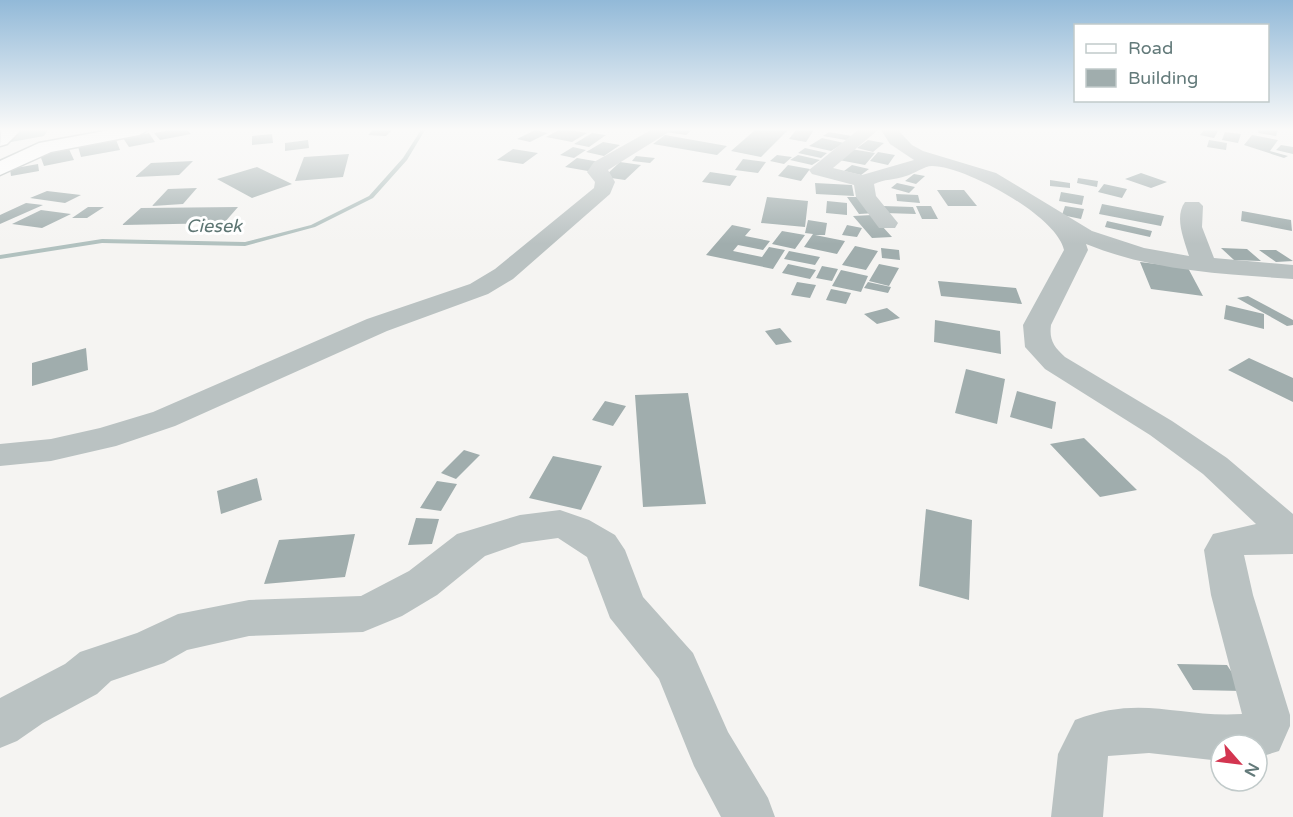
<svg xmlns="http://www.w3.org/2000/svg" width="1293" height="817" font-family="'Varela Round',sans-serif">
	<rect width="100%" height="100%" fill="#f5f4f2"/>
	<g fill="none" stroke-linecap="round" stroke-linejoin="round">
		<path fill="#b1c1bf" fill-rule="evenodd" d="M421,130H425L407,160L373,198L315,227L245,246L102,243L0,259V255L102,239L245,242L311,225L369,196L403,158Z"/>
		<path fill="#b1c1bf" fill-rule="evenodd" d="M0,130H48L44,136L0,144Z"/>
	</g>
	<path fill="#a0adad" d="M171,130H187L191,134L160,140L154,133Z
		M373,130H392L386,136L368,135Z
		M535,130L548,133L530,142L517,139Z
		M559,130H570L587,133L572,142L546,137Z
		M668,130H692L686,135L666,132Z
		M755,130H788L761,157L731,151Z
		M796,130H814L806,142L789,139Z
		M1204,130H1210L1218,131L1214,138L1200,135Z
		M1259,130H1278L1276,136L1258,133Z
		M829,132L852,136L846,140L823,136Z
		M1225,132L1241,134L1238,143L1222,140Z
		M149,133L155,142L129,147L123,138Z
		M592,133L606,135L589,147L574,144Z
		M272,134L273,143L252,145V136Z
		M665,135L727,146L717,155L653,144Z
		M1252,135L1278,140L1270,151L1288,156L1284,158L1244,145Z
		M115,137L120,150L81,157L77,143Z
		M822,138L844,143L831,151L809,146Z
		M308,140L309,148L285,151V143Z
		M868,140L884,143L873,152L857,148Z
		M1209,140L1227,143L1226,150L1207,147Z
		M603,142L620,145L604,156L586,152Z
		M1281,145L1293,147V154L1276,150Z
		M573,147L586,150L574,158L560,155Z
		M805,148L827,153L821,158L798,153Z
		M69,149L74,160L44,166L40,155Z
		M513,149L538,153L523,164L497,160Z
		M851,149L875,153L865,165L839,160Z
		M878,152L895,155L888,165L870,161Z
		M349,154L343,177L295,181L304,157Z
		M777,155L792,157L784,164L770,161Z
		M798,155L820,160L812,165L790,160Z
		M636,156L655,158L650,163L632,161Z
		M577,158L600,162L588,171L565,167Z
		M743,159L766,162L758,173L735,170Z
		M193,161L179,175L135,177L151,163Z
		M620,162L641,165L625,180L604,177Z
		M38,164L39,171L11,176L10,169Z
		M788,165L810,169L801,181L778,176Z
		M852,165L869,169L861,175L844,171Z
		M257,167L292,184L252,198L217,179Z
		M710,172L737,176L730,186L702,182Z
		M1141,173L1167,182L1151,188L1125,179Z
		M914,174L925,176L916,184L905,181Z
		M1078,178L1098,181L1097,187L1077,183Z
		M1050,180L1070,183V188L1050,186Z
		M815,183L852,185L854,196L816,194Z
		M897,183L915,187L909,193L891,188Z
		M1104,184L1127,189L1122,198L1098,192Z
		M197,188L183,204L152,206L168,189Z
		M937,190H964L977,206H948Z
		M47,191L81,195L65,203L30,198Z
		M1061,192L1084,196L1082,205L1059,201Z
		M896,194L918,195L920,203L897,201Z
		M767,197L808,201L805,227L761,223Z
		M847,197H863L876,213L859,214Z
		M827,201L847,203V215L826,213Z
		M26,203L43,205L0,224V215Z
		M1102,204L1164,216L1161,226L1099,214Z
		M883,206L913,207L916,214L885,213Z
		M916,206H931L938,219H922Z
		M1065,206L1084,209L1081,219L1062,215Z
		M88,207H104L87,218H72Z
		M238,207L224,223L122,225L141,208Z
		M41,210L71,214L42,228L12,224Z
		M1242,211L1291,220L1292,231L1241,221Z
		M872,215L892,237L872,238L853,216Z
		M808,220L827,223L825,235H815L845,241L837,254L804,247L813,234L805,233Z
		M1107,221L1152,231L1150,237L1105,227Z
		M732,225L751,229L745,236L770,241L763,250L738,245L733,251L762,257L769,247L785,250L773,269L706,255Z
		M847,225L862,228L857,237L842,235Z
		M782,231L805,235L795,249L772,244Z
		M855,246L878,251L866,270L842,265Z
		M881,248L899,250L900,260L882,258Z
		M1221,248L1247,249L1261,261L1234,260Z
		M1259,250H1276L1293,261L1276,262Z
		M789,251L820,257L815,265L784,259Z
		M1140,262L1188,268L1203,296L1151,289Z
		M788,264L816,270L810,279L782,273Z
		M879,264L899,268L889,286L869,281Z
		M822,266L838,269L832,281L816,278Z
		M841,270L868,276L861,292L832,286Z
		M938,281L1016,288L1022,304L941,296Z
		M797,282L816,285L810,298L791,295Z
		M868,282L891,287L888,293L864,288Z
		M831,289L851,293L846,304L826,300Z
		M1248,296L1293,320V325L1287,326L1237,298Z
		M1226,305L1264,314V329L1224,319Z
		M887,308L900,318L877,324L864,314Z
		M935,320L1000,331L1001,354L934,342Z
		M780,328L792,342L776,345L765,331Z
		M86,348L88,370L32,386V363Z
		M1249,358L1293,378V402L1228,370Z
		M966,369L1005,379L997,424L955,413Z
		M1017,391L1056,402L1052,429L1010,417Z
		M688,393L706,504L643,507L635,395Z
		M605,401L626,406L613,426L592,420Z
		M1084,438L1137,490L1100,497L1050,444Z
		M464,450L480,455L456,479L441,473Z
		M553,456L602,466L581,510L529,498Z
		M257,478L262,500L221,514L217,491Z
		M437,481L457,484L441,511L420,508Z
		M926,509L972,520L969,600L919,586Z
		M416,518L439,519L432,544L408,545Z
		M355,534L345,577L264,584L279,540Z
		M1177,664L1227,665L1244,691L1193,690Z"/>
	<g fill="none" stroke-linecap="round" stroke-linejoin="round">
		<defs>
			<path id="major" d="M110,130H148L139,135L51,152L0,175V161L39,143Z"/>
			<path id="highway" d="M21,130L7,144L0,146L1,130Z"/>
		</defs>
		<use href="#major" stroke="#aeb6b6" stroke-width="3"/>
		<use href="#highway" stroke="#aeb5b5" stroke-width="3"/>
		<path fill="#bac2c2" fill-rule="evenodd" d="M651,130H672L608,170L615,182L610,194L513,279L488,294L387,331L175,426L116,446L51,461L0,466V444L51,439L100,428L153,412L367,319L470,284L495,269L594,188L595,182L587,172L594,162Z
			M858,130H878L833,168L862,175L914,160L890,144L881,130H898L912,145L923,151L996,173L1092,231L1144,248L1189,256C1184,239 1174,217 1185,202H1199L1203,206L1202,227L1214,258L1293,265V279C1223,274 1152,271 1086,244L1088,250L1051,325C1049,340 1054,347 1065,357L1172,421L1227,458L1293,514V554L1244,555L1253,595L1290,715V726L1279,751L1257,758V745H1221V761L1149,753L1108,756L1103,817H1051L1058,754L1075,720C1142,694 1177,718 1242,714L1211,595L1204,550L1213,534L1256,524L1203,474L1150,435L1045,369L1025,347L1023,325L1064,250C1057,216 965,166 932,166C924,166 914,174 906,176C895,180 884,179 874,184L876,196L898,223L895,228H879L856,197L854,185L812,174L809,170Z
			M560,510L589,520L615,535L625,550L643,597L693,653L728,732L768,798L775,817H721L694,766L659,679L610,618L587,557L558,538L522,543L485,556L437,595L402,616L363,632L249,636L187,650L164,663L111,681L97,694L43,723L17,741L0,748V698L65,664L80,652L137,633L178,614L249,600L361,596L409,571L457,534L520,515Z"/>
		<use href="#major" fill="#fff" fill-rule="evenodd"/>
		<use href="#highway" fill="#fff" fill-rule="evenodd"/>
	</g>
	<linearGradient id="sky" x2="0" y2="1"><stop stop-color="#92b9d8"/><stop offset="0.53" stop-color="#fafaf9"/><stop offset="1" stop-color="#fafaf9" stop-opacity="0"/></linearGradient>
	<rect width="1293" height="244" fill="url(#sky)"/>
	<g text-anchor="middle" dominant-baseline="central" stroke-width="6" stroke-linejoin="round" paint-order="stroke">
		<g font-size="18" font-style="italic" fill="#5e7673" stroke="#fff">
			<text x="214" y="226">Ciesek</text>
		</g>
	</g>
	<rect x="1074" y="24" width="195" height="78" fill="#ffffff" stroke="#c1caca" stroke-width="1.5"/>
	<rect x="1086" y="44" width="30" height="9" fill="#ffffff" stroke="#c1caca" stroke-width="1.5"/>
	<text x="1128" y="54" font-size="18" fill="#637a7a">Road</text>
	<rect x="1086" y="69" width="30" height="18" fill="#a0adad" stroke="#c1caca" stroke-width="1.5"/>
	<text x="1128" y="84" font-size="18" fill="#637a7a">Building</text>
	<g transform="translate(1239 763) rotate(118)"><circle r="28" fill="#ffffff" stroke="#c1caca" stroke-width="1.5"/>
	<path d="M0-4.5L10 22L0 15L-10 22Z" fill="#d33550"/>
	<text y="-9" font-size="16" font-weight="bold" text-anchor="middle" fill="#637a7a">N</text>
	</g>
</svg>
